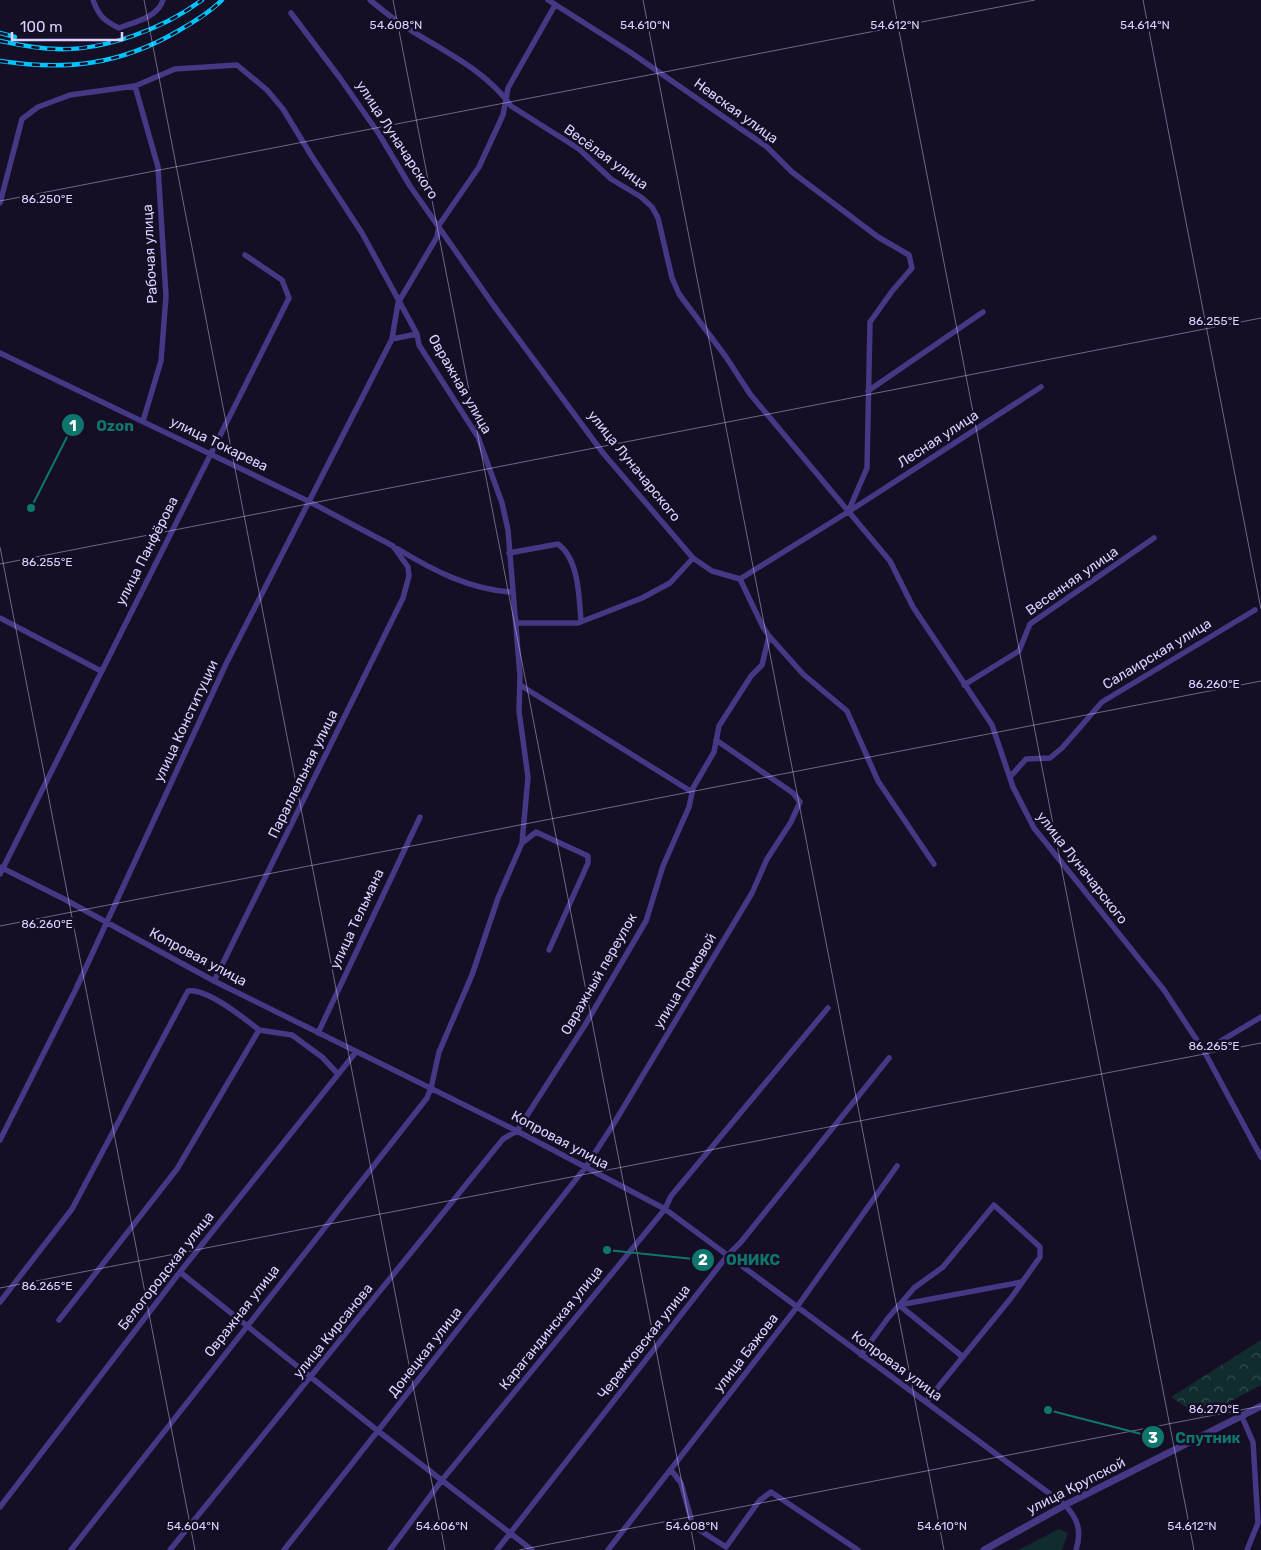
<svg xmlns="http://www.w3.org/2000/svg" width="1261" height="1550" font-family="Rubik,sans-serif">
	<defs>
		<pattern id="forest-crowns" width="20" height="18" patternUnits="userSpaceOnUse" patternTransform="scale(1.25)"><rect width="20" height="18" fill="#112c2f"/><path d="M2 6a3 3 0 1 1 6 0M12 15a3 3 0 1 1 6 0" fill="none" stroke="#334a4e"/></pattern>
	</defs>
	<rect width="100%" height="100%" fill="#150e25"/>
	<path fill="url(#forest-crowns)" d="M1261,1340V1385L1201,1417L1171,1397Z"/>
	<path fill="#112c2f" d="M1059,1529L1068,1533L1062,1550H1018Z"/>
	<g fill="none" stroke-linecap="round" stroke-linejoin="round">
		<path stroke="#453985" stroke-width="5.5" d="M93,0C99,16 104,21 119,28C135,22 158,17 163,0
			M370,0C381,9 392,18 404,26C441,50 485,69 511,106L579,149L611,179L641,197L652,207L658,218L672,278L679,294L726,357L750,394L890,561L913,607L992,725L1013,787L1034,828L1164,990L1204,1051L1261,1157
			M548,0L630,52L767,147L792,172L878,237L909,255L912,268L893,290L870,322L867,468L848,512
			M291,13L340,78L379,134L410,186L494,306L603,453L693,558L712,571L740,579L763,627L769,636L803,674L847,711L878,781L934,864
			M135,86L158,167L166,296L161,361L143,421
			M0,203L22,119L38,107L70,95L135,86L175,69L237,65L267,90L283,109L311,155L362,233L417,334L419,345L478,437L502,503L508,530L520,676L519,711L528,777L522,843
			M392,339L398,303L437,237L439,225L479,167L503,115L508,88L555,5
			M0,353L310,502L393,546L408,567L409,576L403,598L214,981
			M868,391L983,312
			M398,549C432,570 471,590 512,592
			M509,553L558,544C579,559 579,597 581,621
			M740,579L848,512L1041,387
			M0,618L101,671
			M516,623H578L642,598L670,583L693,558
			M520,685L692,792
			M964,685L1019,651L1030,624L1154,538
			M1010,777L1026,759L1050,758L1062,748L1102,702L1255,610
			M0,867L64,899L214,981L517,1131L665,1209L1065,1505C1078,1519 1082,1531 1076,1550
			M0,874L289,298L282,280L245,255
			M318,1033L420,817
			M1204,1051L1261,1017
			M0,1140L75,991L226,664L392,339L417,334
			M180,1272L378,1431L532,1550
			M0,1302L72,1209L188,991C207,988 244,1018 259,1030
			M899,1305L1022,1282
			M899,1305L963,1357
			M59,1320L177,1169L259,1030L292,1035L322,1057L338,1074
			M861,1355L888,1318L914,1288L943,1267L994,1205L1040,1247V1257L1011,1298L926,1402
			M1242,1417L1253,1442L1258,1523L1247,1550
			M671,1470L681,1483L693,1526L726,1547L759,1501L771,1492L858,1550
			M0,1507L180,1272L356,1052
			M71,1550L427,1098L431,1088L439,1052L472,975L498,898L522,843L536,832L588,856V863L549,950
			M170,1550L503,1139L517,1131L585,1025L646,921L663,866L689,807L693,788L714,752L719,726L751,676L762,665L769,636
			M284,1550L585,1168L613,1125L752,893L767,859L791,822L800,802L793,793L716,740
			M390,1550L442,1480L665,1209L671,1196L828,1008
			M497,1550L727,1256L741,1242L889,1058
			M608,1550L797,1307L897,1166"/>
		<path stroke="#453985" stroke-width="7" d="M984,1550L1065,1505L1261,1406"/>
		<defs>
			<path id="rail" d="M0,33L15,37
				M0,41C19,45 38,49 57,49C104,51 165,28 202,0
				M0,61C66,71 120,65 178,31C194,22 209,13 222,0"/>
		</defs>
		<use href="#rail" stroke="#00c4fd" stroke-width="4.5"/>
		<use href="#rail" stroke="#150e25" stroke-width="2.5" stroke-dasharray="8" stroke-linecap="butt"/>
	</g>
	<path fill="none" stroke="#ddd2ff" stroke-width="1" stroke-opacity="0.45" d="M144,0L445,1550M393,0L695,1550M643,0L944,1550M893,0L1194,1550M1143,0L1261,609M0,201L1035,0M0,547L195,1550M0,564L1261,318M0,926L1261,681M0,1288L1261,1043M519,1550L1261,1406"/>
	<g text-anchor="middle" dominant-baseline="central" stroke-width="5" stroke-linejoin="round" paint-order="stroke">
		<g font-size="14" fill="#ddd2ff" stroke="#150e25">
			<text transform="translate(736 111) rotate(36)">Невская улица</text>
			<text transform="translate(397 140) rotate(57)">улица Луначарского</text>
			<text transform="translate(606 157) rotate(36)">Весёлая улица</text>
			<text transform="translate(150 254) rotate(-93)">Рабочая улица</text>
			<text transform="translate(460 384) rotate(60)">Овражная улица</text>
			<text transform="translate(938 439) rotate(-33)">Лесная улица</text>
			<text transform="translate(219 444) rotate(26)">улица Токарева</text>
			<text transform="translate(634 466) rotate(51)">улица Луначарского</text>
			<text transform="translate(147 551) rotate(-63)">улица Панфёрова</text>
			<text transform="translate(1072 581) rotate(-35)">Весенняя улица</text>
			<text transform="translate(1157 654) rotate(-31)">Салаирская улица</text>
			<text transform="translate(186 721) rotate(-65)">улица Конституции</text>
			<text transform="translate(303 774) rotate(-64)">Параллельная улица</text>
			<text transform="translate(1082 868) rotate(52)">улица Луначарского</text>
			<text transform="translate(357 919) rotate(-65)">улица Тельмана</text>
			<text transform="translate(198 957) rotate(28)">Копровая улица</text>
			<text transform="translate(599 974) rotate(-60)">Овражный переулок</text>
			<text transform="translate(685 981) rotate(-59)">улица Громовой</text>
			<text transform="translate(560 1140) rotate(28)">Копровая улица</text>
			<text transform="translate(166 1271) rotate(-52)">Белогородская улица</text>
			<text transform="translate(242 1311) rotate(-52)">Овражная улица</text>
			<text transform="translate(551 1328) rotate(-51)">Карагандинская улица</text>
			<text transform="translate(333 1331) rotate(-51)">улица Кирсанова</text>
			<text transform="translate(644 1342) rotate(-52)">Черемховская улица</text>
			<text transform="translate(425 1352) rotate(-52)">Донецкая улица</text>
			<text transform="translate(746 1353) rotate(-52)">улица Бажова</text>
			<text transform="translate(897 1366) rotate(36)">Копровая улица</text>
			<text transform="translate(1076 1486) rotate(-27)">улица Крупской</text>
		</g>
	</g>
	<g font-size="12" text-anchor="middle" fill="#ddd2ff" stroke="#150e25" stroke-width="5" stroke-linejoin="round" paint-order="stroke">
		<text x="396" y="29">54.608°N</text>
		<text x="1145" y="29">54.614°N</text>
		<text x="645" y="29">54.610°N</text>
		<text x="895" y="29">54.612°N</text>
		<text x="47" y="203">86.250°E</text>
		<text x="1214" y="325">86.255°E</text>
		<text x="47" y="566">86.255°E</text>
		<text x="1214" y="688">86.260°E</text>
		<text x="47" y="928">86.260°E</text>
		<text x="1214" y="1050">86.265°E</text>
		<text x="47" y="1290">86.265°E</text>
		<text x="1214" y="1413">86.270°E</text>
		<text x="193" y="1530">54.604°N</text>
		<text x="442" y="1530">54.606°N</text>
		<text x="692" y="1530">54.608°N</text>
		<text x="942" y="1530">54.610°N</text>
		<text x="1192" y="1530">54.612°N</text>
	</g>
	<path fill="none" stroke="#0f766e" stroke-width="2" d="M31 508L73 425M607 1250L703 1260M1048 1410L1153 1437"/>
	<g fill="#0f766e" stroke="#150e25" stroke-width="2">
		<circle cx="31" cy="508" r="5"/>
		<circle cx="607" cy="1250" r="5"/>
		<circle cx="1048" cy="1410" r="5"/>
		<circle cx="73" cy="425" r="12"/>
		<circle cx="703" cy="1260" r="12"/>
		<circle cx="1153" cy="1437" r="12"/>
	</g>
	<g font-size="15" text-anchor="middle" font-weight="bold" fill="#fff">
		<text x="73" y="431">1</text>
		<text x="703" y="1265">2</text>
		<text x="1153" y="1443">3</text>
	</g>
	<g font-size="15" text-anchor="middle" font-weight="bold" fill="#0f766e" stroke="#150e25" stroke-width="5" stroke-linejoin="round" paint-order="stroke">
		<text x="115" y="431">Ozon</text>
		<text x="753" y="1265">ОНИКС</text>
		<text x="1208" y="1443">Спутник</text>
	</g>
	<path d="M12 32v8h110v-8" fill="none" stroke="#ddd2ff" stroke-width="2.5"/>
	<text x="20" y="32" font-size="15" fill="#ddd2ff" stroke="#150e25" stroke-width="4" paint-order="stroke">100 m</text>
</svg>
